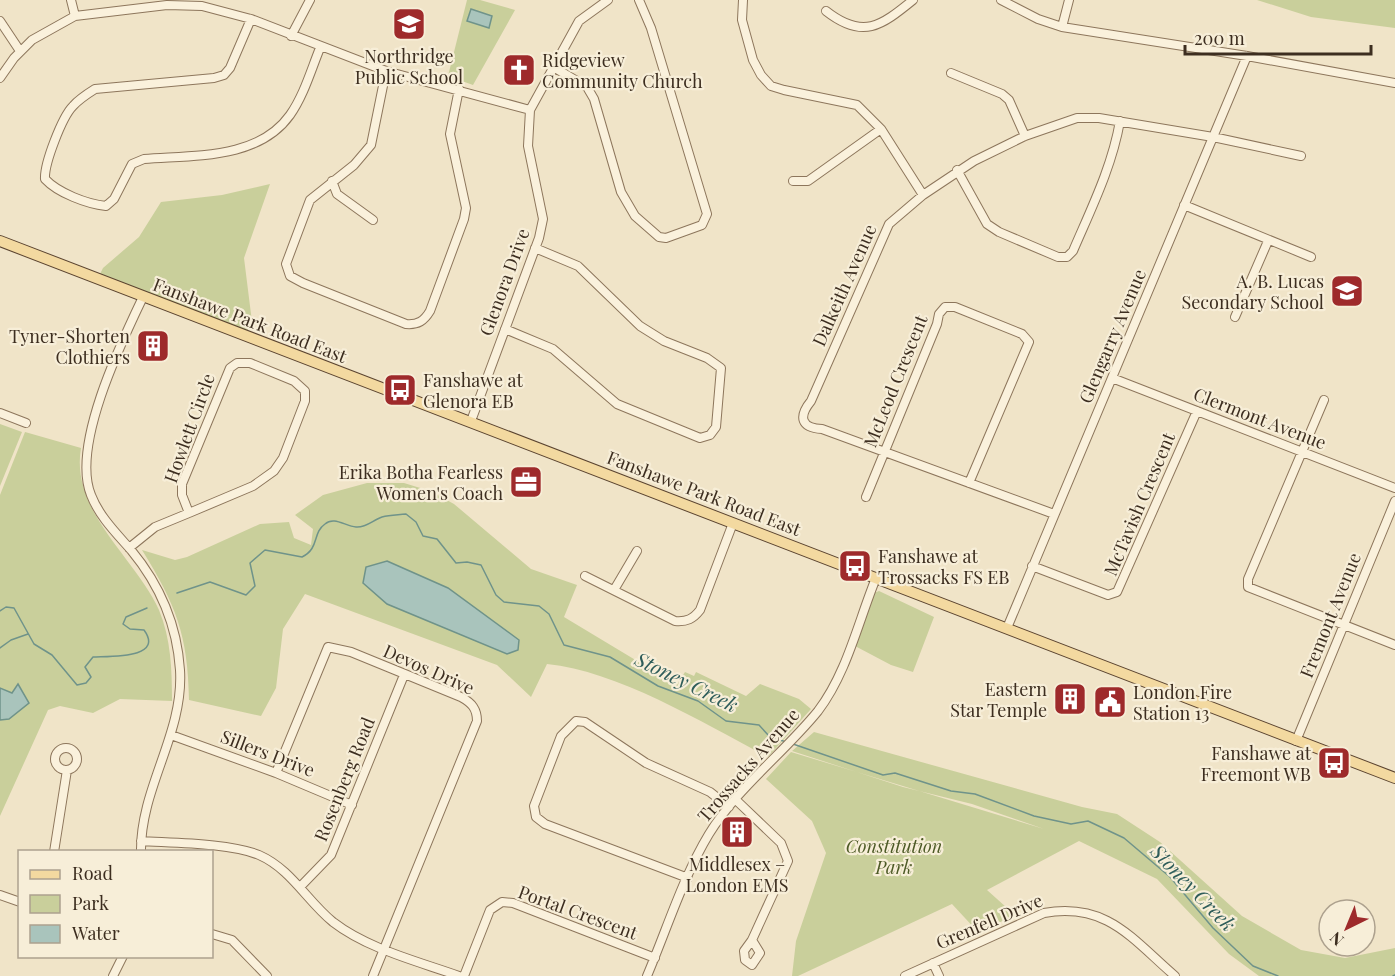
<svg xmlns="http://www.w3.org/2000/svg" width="1395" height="976" font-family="'Playfair Display',serif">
	<rect width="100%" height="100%" fill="#f0e4c8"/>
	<path fill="#c9cf9b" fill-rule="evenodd" d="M467,0H480L515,10L473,85L448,76Z
		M1257,0H1395V28L1311,17Z
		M270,184L244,258L252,322L247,331L100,274L103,268L139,237L161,202L222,195Z
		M0,424L22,432L0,486Z
		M25,432L81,448C70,512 136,558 159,610C171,639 172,670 172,701L120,699L93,713L60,706L48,710L0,816V495Z
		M367,483H404L430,491L454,504L531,569L577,585L564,617L677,685L685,672L694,676L696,672L746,696L760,684L799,699L811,709L768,757C705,724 618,671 547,664L531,697L497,665L305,594L283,629L276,688L261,716L189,700C188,635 176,605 142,550L175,560L187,557L260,524L289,522L294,538L311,545L313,529L295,515L323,495ZM387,561L448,588L499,626L421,617L387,604Z
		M879,591L934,617L913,672L891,665L855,646L874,593Z
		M814,732L1082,807L1117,814L1160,842L1242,916L1301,950L1345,958L1395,948V976H1259L1229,954L1157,879L1079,841L987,890L1016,916L977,931L952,904L798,976H792L796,941L826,853L812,821L766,779L791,752L1044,829L972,804L903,787L792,751Z"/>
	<path fill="#a9c4bc" stroke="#6f938a" stroke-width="1.5" d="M471,9L492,16L489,28L467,21Z
		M387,561L448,588L519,640L518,650L507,654L387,604L363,583L366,567Z
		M18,684L29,703L9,719L0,720V688L12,693Z"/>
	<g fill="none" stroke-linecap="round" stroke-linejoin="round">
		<path stroke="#6f938a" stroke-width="1.5" d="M177,593L210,582L246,595L255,586L250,563L265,550L302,557C320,548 312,533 325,524C334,516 345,526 356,527C366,528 373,520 382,517C390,515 398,515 406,514L416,522L423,536L437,539L456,563L467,562L481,565L496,595L504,602L539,606L549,614L564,645L610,657L658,686L698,701L726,721L759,725L769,736L786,742
			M0,611L6,607L14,608L34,644L52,655L77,685L86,683L91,677L85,667L93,657C109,656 165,659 144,630L130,629L123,624L126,617L147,608
			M0,648L11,640L28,634
			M793,744L883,775L895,773L951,791L975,794L1034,816L1071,824L1088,821L1124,838L1170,877L1213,928L1253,966L1278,976
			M1393,976L1395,975"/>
		<defs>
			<path id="minor" d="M71,0L75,16
				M743,0L742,20L753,60L761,75L771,86L784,90L857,105L881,129L923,195
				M1001,0L1038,19L1062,27L1247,56L1395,83
				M826,11C863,40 881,26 913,0
				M251,19L230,68L224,75L214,78L95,89C87,94 79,99 73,106C62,117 44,164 45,179C58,193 87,204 106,206L114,199L132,164L144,159C193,155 258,160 290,115C304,95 311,70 320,48
				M0,21L20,51
				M1062,27L1069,0
				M291,36L310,0
				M555,68L587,87L594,99L621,192L635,216L659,237L666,238L702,225L707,214L651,28L639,0
				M386,71L371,145L354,165L310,200L286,264L290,276L303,283L406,324C418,325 424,321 430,311L464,219L466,208L450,134L459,89
				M951,73L1002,94L1009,100L1025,136
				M0,78L14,58L32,40L75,16L167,5L202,6L251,19L386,71L530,110
				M957,170L987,224L999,232L1058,257H1067L1073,251C1091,209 1112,167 1120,121
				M332,181L337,194L373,220
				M793,181H808L881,129
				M1184,205L1311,257
				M1235,317L1268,241
				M505,329L553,349L617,404L700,438L710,435L716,427L721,368L707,358L664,341L640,326L578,266L535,248
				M1112,378L1395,488
				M1324,400L1248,579V587L1395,645
				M0,413L26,423
				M471,421L539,238L543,219L528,146L530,110L579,21L608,0
				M866,497L937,324L939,314L945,307H955L1022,334L1029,342L969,483
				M1054,514L822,429C801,428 798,417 811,401L889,224L923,195L974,161L1025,136L1077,118H1099L1213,137L1301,156
				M129,548L155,527L189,513L182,495V484L230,368L237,363H250L294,381L305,391V401L283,458L274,471L253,486L189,513
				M1032,566L1108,595L1117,592L1197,411
				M585,576L675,621C687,622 693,619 700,610L733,523
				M614,590L637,551
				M1007,628L1247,56
				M171,735L276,773L352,805
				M1296,741L1395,501
				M55 759a11 11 0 1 1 22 0a11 11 0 1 1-22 0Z
				M276,773L328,647L351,652L461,697C472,703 477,709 477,721L373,976
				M736,800L781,843L788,861L752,940L744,951L745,960L752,965L760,953L752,940
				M141,841C173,843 230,843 259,855C291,869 307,901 333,922C368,949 417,961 459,976
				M54,852L67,770
				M141,852C140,788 184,734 180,670C177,625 160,585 131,550C116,533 99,516 91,495C71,446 121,343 143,297
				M688,878L545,824L536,817L534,806L561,736L576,721L585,722L646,763L710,792L729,807
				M300,887L331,855L404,675
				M0,895L20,902
				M212,934L232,940L267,976
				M933,963L939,976
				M113,976L123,956
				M464,976L490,910L502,902L513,903L655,958
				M647,976C667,929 683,877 709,834C737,788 784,753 818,711C847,673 858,622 876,578
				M905,976L1044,913C1107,902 1132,939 1175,976"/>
			<path id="major" d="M0,241L1395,778"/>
		</defs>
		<use href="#minor" stroke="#8d765c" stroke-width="10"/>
		<use href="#major" stroke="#5b4430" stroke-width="12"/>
		<use href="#minor" stroke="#faf1dc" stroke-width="8"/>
		<use href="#major" stroke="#f3d9a0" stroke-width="10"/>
	</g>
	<defs>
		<symbol id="school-square" viewBox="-11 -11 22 22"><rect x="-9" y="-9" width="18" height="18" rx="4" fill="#9e2a2b" stroke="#f7eed8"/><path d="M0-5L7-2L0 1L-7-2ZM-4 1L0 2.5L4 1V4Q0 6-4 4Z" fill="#fff"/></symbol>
		<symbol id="church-square" viewBox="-11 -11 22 22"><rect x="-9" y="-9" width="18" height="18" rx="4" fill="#9e2a2b" stroke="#f7eed8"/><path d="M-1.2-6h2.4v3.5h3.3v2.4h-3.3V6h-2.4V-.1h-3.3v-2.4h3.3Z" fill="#fff"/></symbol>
		<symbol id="building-square" viewBox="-11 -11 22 22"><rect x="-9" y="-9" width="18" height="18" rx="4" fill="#9e2a2b" stroke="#f7eed8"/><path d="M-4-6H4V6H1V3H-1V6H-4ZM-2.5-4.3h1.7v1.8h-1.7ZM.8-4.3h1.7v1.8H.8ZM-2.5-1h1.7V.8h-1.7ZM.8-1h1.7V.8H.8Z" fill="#fff"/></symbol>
		<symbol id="bus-square" viewBox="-11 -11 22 22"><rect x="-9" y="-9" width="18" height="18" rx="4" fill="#9e2a2b" stroke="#f7eed8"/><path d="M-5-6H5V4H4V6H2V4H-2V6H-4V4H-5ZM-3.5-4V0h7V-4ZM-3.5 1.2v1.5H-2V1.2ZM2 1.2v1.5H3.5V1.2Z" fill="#fff"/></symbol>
		<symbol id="office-square" viewBox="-11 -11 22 22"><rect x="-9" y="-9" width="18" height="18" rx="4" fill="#9e2a2b" stroke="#f7eed8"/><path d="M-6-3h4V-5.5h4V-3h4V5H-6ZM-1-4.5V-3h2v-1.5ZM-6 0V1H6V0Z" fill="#fff"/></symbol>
		<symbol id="civic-square" viewBox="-11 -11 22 22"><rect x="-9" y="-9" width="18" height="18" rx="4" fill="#9e2a2b" stroke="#f7eed8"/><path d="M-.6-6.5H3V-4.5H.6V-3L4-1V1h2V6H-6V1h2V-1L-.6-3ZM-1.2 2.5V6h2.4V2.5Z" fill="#fff"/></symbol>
	</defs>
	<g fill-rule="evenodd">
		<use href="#school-square" x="390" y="5" width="38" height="38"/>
		<use href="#church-square" x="500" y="51" width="38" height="38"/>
		<use href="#school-square" x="1328" y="272" width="38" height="38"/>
		<use href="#building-square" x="134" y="327" width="38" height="38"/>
		<use href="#bus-square" x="381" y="371" width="38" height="38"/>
		<use href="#office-square" x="507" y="463" width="38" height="38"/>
		<use href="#bus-square" x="836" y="547" width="38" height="38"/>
		<use href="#building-square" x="1051" y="680" width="38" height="38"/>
		<use href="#civic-square" x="1091" y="683" width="38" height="38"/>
		<use href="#bus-square" x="1315" y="744" width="38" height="38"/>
		<use href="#building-square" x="718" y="813" width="38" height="38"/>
	</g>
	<g text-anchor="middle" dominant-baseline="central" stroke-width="4.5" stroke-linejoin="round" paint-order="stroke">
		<g font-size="18" fill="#3d2e20" stroke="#f7eed8" text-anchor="end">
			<text x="409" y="56" text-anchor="middle">Northridge<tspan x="409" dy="21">Public School</tspan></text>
			<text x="542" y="60" text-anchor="start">Ridgeview<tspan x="542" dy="21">Community Church</tspan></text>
			<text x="1324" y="281">A. B. Lucas<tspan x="1324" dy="21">Secondary School</tspan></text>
			<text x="130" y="336">Tyner-Shorten<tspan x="130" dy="21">Clothiers</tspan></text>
			<text x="423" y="380" text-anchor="start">Fanshawe at<tspan x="423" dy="21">Glenora EB</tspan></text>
			<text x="503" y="472">Erika Botha Fearless<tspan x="503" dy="21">Women's Coach</tspan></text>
			<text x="878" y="556" text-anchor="start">Fanshawe at<tspan x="878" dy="21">Trossacks FS EB</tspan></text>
			<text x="1047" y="689">Eastern<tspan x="1047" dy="21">Star Temple</tspan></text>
			<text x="1133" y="692" text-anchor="start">London Fire<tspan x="1133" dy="21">Station 13</tspan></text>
			<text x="1311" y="753">Fanshawe at<tspan x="1311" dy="21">Freemont WB</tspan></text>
			<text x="737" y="864" text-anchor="middle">Middlesex –<tspan x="737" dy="21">London EMS</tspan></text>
		</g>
		<g font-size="18" fill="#3d2e20" stroke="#f7eed8">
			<text transform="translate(504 282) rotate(-70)">Glenora Drive</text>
			<text transform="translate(844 285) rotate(-66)">Dalkeith Avenue</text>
			<text transform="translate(250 320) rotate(21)">Fanshawe Park Road East</text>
			<text transform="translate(1112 336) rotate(-67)">Glengarry Avenue</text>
			<text transform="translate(895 381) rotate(-68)">McLeod Crescent</text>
			<text transform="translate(1260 418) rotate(21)">Clermont Avenue</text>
			<text transform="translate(189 428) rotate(-70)">Howlett Circle</text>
			<text transform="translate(704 493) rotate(21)">Fanshawe Park Road East</text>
			<text transform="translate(1139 504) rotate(-67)">McTavish Crescent</text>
			<text transform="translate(1330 615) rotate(-68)">Fremont Avenue</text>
			<text transform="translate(429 669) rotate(24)">Devos Drive</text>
			<text transform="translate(268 753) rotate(21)">Sillers Drive</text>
			<text transform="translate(748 765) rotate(-49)">Trossacks Avenue</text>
			<text transform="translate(344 779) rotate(-68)">Rosenberg Road</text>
			<text transform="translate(578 912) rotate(20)">Portal Crescent</text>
			<text transform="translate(989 921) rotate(-23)">Grenfell Drive</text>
		</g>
		<g font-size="18" font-style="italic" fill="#4d5a26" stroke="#f7eed8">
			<text x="894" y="846">Constitution<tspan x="894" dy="21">Park</tspan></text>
		</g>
		<g font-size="20" font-style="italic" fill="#2f5d5a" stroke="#f7eed8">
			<text transform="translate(687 681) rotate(26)">Stoney Creek</text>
			<text transform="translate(1194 887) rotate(46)">Stoney Creek</text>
		</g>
	</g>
	<rect x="18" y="850" width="195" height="108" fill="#f7eed8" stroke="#ada18e" stroke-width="1.5"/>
	<rect x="30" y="870" width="30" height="9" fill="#f3d9a0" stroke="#ada18e" stroke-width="1.5"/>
	<text x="72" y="880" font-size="18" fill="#3d2e20">Road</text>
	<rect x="30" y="895" width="30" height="18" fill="#c9cf9b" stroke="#ada18e" stroke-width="1.5"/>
	<text x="72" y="910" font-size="18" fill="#3d2e20">Park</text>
	<rect x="30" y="925" width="30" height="18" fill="#a9c4bc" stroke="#ada18e" stroke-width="1.5"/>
	<text x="72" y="940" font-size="18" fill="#3d2e20">Water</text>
	<g transform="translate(1347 928) rotate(223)"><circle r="28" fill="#f7eed8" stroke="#ada18e" stroke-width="1.5"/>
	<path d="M0-4.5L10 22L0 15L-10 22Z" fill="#9e2a2b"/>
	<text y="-9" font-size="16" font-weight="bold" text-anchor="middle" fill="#3d2e20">N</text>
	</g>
	<path d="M1185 45v9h186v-9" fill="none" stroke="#3d2e20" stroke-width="3"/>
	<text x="1194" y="45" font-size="18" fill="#3d2e20" stroke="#f7eed8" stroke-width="4.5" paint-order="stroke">200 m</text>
</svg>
